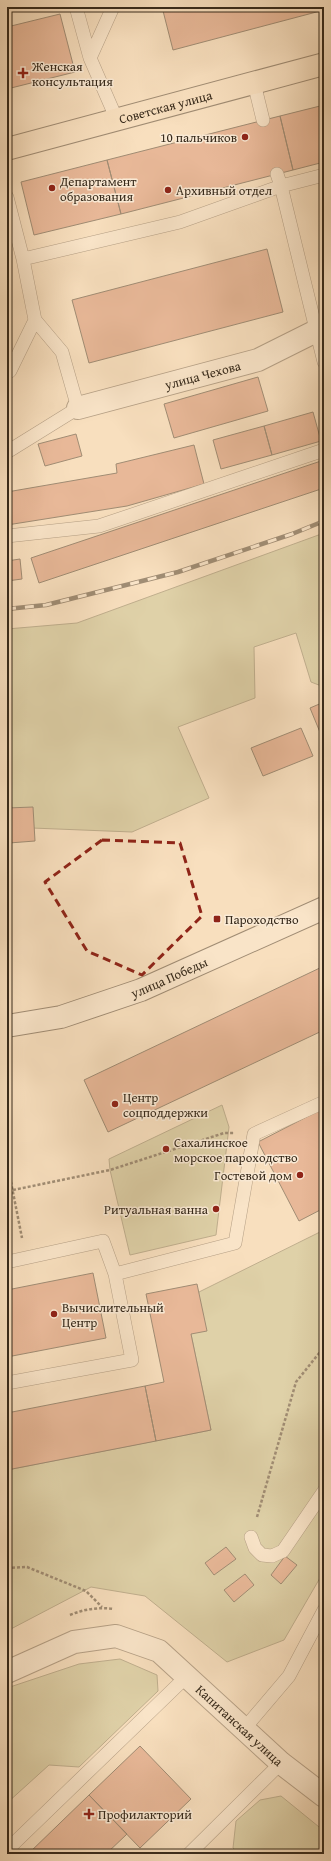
<svg xmlns="http://www.w3.org/2000/svg" width="331" height="1861" font-family="'Gentium Book Plus',serif">
	<rect width="100%" height="100%" fill="#f8dfbe"/>
	<filter id="stains"><feTurbulence type="fractalNoise" baseFrequency=".005" numOctaves="4"/><feColorMatrix values="0 0 0 0 .2 0 0 0 0 .09 0 0 0 0 .02 0 0 0 .5 -.17"/></filter>
	<radialGradient id="worn" r=".72"><stop offset=".6" stop-color="#630" stop-opacity="0"/><stop offset="1" stop-color="#630" stop-opacity=".3"/></radialGradient>
	<path fill="#c2c08e" stroke="#7c7554" d="M324,533V687L311,682L296,633L254,647L255,698L178,727L209,798L132,832L7,827V629L77,623Z
		M222,1105L229,1127L216,1235L130,1255L110,1170L109,1159Z
		M324,1230V1571L284,1640L227,1662L145,1596L91,1587L7,1631V1470L211,1430L191,1334L199,1292Z
		M120,1659L157,1675L158,1691L79,1767L49,1765L7,1803V1688L79,1664Z
		M281,1796L324,1831V1854H239L233,1848L236,1821L260,1800Z"/>
	<path fill="#d4896a" stroke="#372a1b" d="M162,7H324V10L173,50Z
		M60,14L75,72L7,89V27Z
		M324,105V162L293,170L280,116Z
		M280,116L293,170L121,214L107,160Z
		M107,160L121,214L34,235L21,182Z
		M267,249L283,312L89,363L72,300Z
		M258,377L268,411L174,438L164,404Z
		M313,412L321,441L272,455L264,426Z
		M264,426L272,455L221,469L213,440Z
		M76,434L82,456L45,466L38,444Z
		M194,445L204,484L127,506L7,525V492L117,473L116,464Z
		M324,460V488L39,583L31,558Z
		M20,559L22,579L7,581V561Z
		M324,702V742L310,708Z
		M301,728L313,756L263,776L251,748Z
		M33,807L35,841L9,843L7,808Z
		M324,966V1030L108,1132L84,1080Z
		M324,1108V1208L299,1221L258,1142Z
		M93,1273L106,1338L7,1357V1290Z
		M197,1284L207,1331L191,1334L211,1430L156,1441L145,1386L164,1382L146,1294Z
		M145,1386L156,1441L7,1470V1413Z
		M226,1547L236,1559L214,1575L205,1563Z
		M285,1556L297,1565L281,1584L271,1575Z
		M245,1574L254,1585L234,1602L224,1590Z
		M140,1746L191,1799L140,1848L89,1795Z
		M89,1795L127,1834L106,1854H28Z"/>
	<g fill="none" stroke-linecap="round" stroke-linejoin="round">
		<defs>
			<path id="service" d="M76,7L90,58L117,120
				M90,58L113,7
				M254,83L263,120
				M324,175L281,186L324,362
				M7,197L23,259L35,320L10,371L7,373
				M23,259L180,222L281,186L277,174
				M7,452L78,408L62,352L35,320
				M7,536L99,526L324,450
				M7,1262L103,1241L115,1274
				M7,1383L132,1360L115,1274L235,1243L254,1134L324,1102
				M251,1537L255,1548L262,1555L272,1556L283,1551L324,1491
				M244,1729L289,1676L324,1610
				M7,1850L186,1677
				M189,1854L281,1763"/>
			<g id="minor">
				<path id="s1" d="M78,408L258,360L316,331L324,329"/>
			</g>
			<g id="tertiary">
				<path id="s2" d="M7,1672L74,1642L116,1636L159,1651L281,1763L324,1796"/>
			</g>
			<g id="secondary">
				<path id="s3" d="M7,1026L61,1017L141,990L324,908"/>
			</g>
			<g id="primary">
				<path id="s4" d="M7,149L324,64"/>
			</g>
		</defs>
		<use href="#service" stroke="#675744" stroke-width="14"/>
		<use href="#minor" stroke="#675744" stroke-width="24"/>
		<use href="#tertiary" stroke="#675744" stroke-width="24"/>
		<use href="#secondary" stroke="#372a1b" stroke-width="24"/>
		<use href="#primary" stroke="#372a1b" stroke-width="24"/>
		<path stroke="#372a1b" stroke-width="2.5" stroke-dasharray="3 2" stroke-linecap="butt" d="M7,1162L22,1238
			M13,1190L110,1170L224,1133H234
			M257,1517L296,1382L324,1347
			M7,1568L27,1567L86,1591L102,1607
			M70,1615C84,1609 99,1607 114,1609"/>
		<use href="#service" stroke="#faead5" stroke-width="13"/>
		<use href="#minor" stroke="#faead5" stroke-width="22"/>
		<use href="#tertiary" stroke="#faead5" stroke-width="22"/>
		<use href="#secondary" stroke="#faead5" stroke-width="22"/>
		<use href="#primary" stroke="#f8dfbe" stroke-width="22"/>
		<defs>
			<path id="rail" d="M7,609L46,605L178,572L292,534L324,521"/>
		</defs>
		<use href="#rail" stroke="#372a1b" stroke-width="4.5"/>
		<use href="#rail" stroke="#faead5" stroke-width="3" stroke-dasharray="9" stroke-linecap="butt"/>
	</g>
	<path d="M0 0H331V1861H0ZM102,840L180,843L202,916L142,975L87,951L45,882Z" fill="#f8dfbe" fill-opacity=".55" fill-rule="evenodd"/>
	<path fill="none" stroke="#8f2418" stroke-width="3" stroke-dasharray="8 5" stroke-linejoin="round" d="M102,840L180,843L202,916L142,975L87,951L45,882Z"/>
	<g fill="#8f2418" stroke="#faead5" stroke-width="1.5">
		<path d="M21 67h4v4h4v4h-4v4h-4v-4h-4v-4h4z"/>
		<circle cx="245" cy="137" r="4"/>
		<circle cx="52" cy="188" r="4"/>
		<circle cx="168" cy="190" r="4"/>
		<rect x="213" y="915" width="8" height="8" rx="2"/>
		<circle cx="115" cy="1104" r="4"/>
		<circle cx="166" cy="1149" r="4"/>
		<circle cx="300" cy="1175" r="4"/>
		<circle cx="216" cy="1209" r="4"/>
		<circle cx="54" cy="1314" r="4"/>
		<path d="M87 1808h4v4h4v4h-4v4h-4v-4h-4v-4h4z"/>
	</g>
	<g text-anchor="middle" dominant-baseline="central" stroke-width="3" stroke-linejoin="round" paint-order="stroke">
		<g font-size="13" fill="#372a1b" stroke="#faead5" text-anchor="start">
			<text x="32" y="66">Женская<tspan x="32" dy="15">консультация</tspan></text>
			<text x="237" y="137" text-anchor="end">10 пальчиков</text>
			<text x="60" y="181">Департамент<tspan x="60" dy="15">образования</tspan></text>
			<text x="176" y="190">Архивный отдел</text>
			<text x="225" y="919">Пароходство</text>
			<text x="123" y="1097">Центр<tspan x="123" dy="15">соцподдержки</tspan></text>
			<text x="174" y="1142">Сахалинское<tspan x="174" dy="15">морское пароходство</tspan></text>
			<text x="292" y="1175" text-anchor="end">Гостевой дом</text>
			<text x="208" y="1209" text-anchor="end">Ритуальная ванна</text>
			<text x="62" y="1307">Вычислительный<tspan x="62" dy="15">Центр</tspan></text>
			<text x="98" y="1814">Профилакторий</text>
		</g>
		<g font-size="13" fill="#372a1b" stroke="#faead5">
			<text stroke="none"><textPath href="#s4" startOffset="164">Советская улица</textPath></text>
			<text stroke="none"><textPath href="#s1" startOffset="129">улица Чехова</textPath></text>
			<text stroke="none"><textPath href="#s3" startOffset="170">улица Победы</textPath></text>
			<text stroke="none"><textPath href="#s2" startOffset="271">Капитанская улица</textPath></text>
		</g>
	</g>
	<rect width="331" height="1861" fill="none" stroke="#f8dfbe" stroke-width="24"/>
	<rect x="8" y="8" width="315" height="1845" fill="none" stroke="#372a1b" stroke-width="2"/>
	<rect x="12" y="12" width="307" height="1837" fill="none" stroke="#372a1b"/>
	<rect width="100%" height="100%" filter="url(#stains)"/>
	<rect width="100%" height="100%" fill="url(#worn)"/>
</svg>
